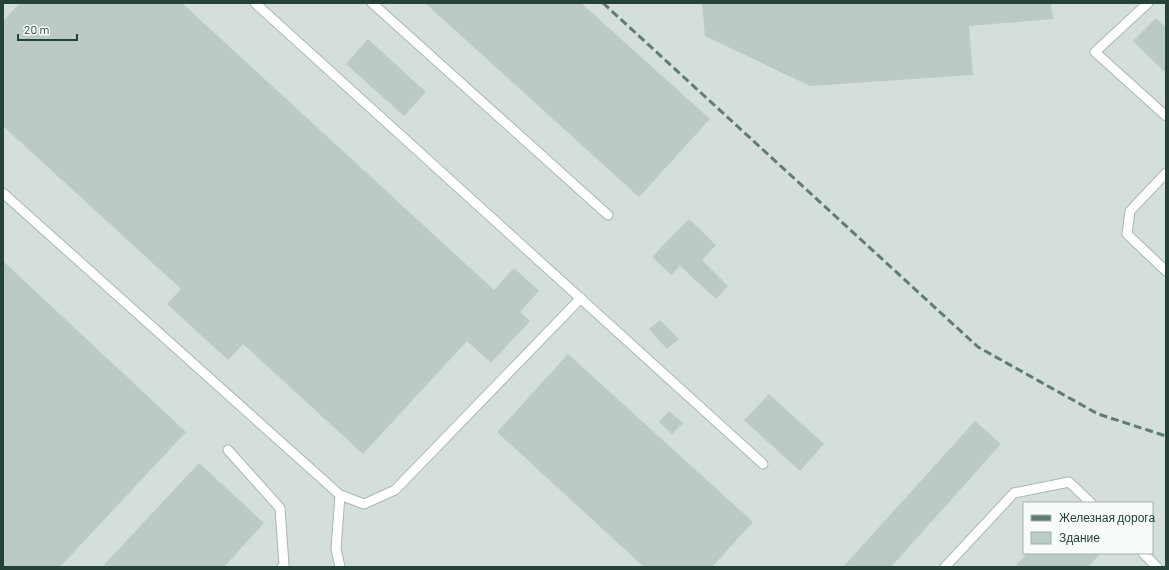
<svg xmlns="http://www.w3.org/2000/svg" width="1169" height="570" font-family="Barlow,sans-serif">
	<rect width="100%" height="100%" fill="#e6efeb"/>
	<path fill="#d4dfda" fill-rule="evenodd" d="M3,3H1166V567H3ZM1024,503H1152V553H1024Z"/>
	<path fill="#bbcac4" d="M20,3H182L494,290L514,268L539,291L520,312L530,321L491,363L467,341L363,454L243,344L228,360L167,304L181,289L3,126V21Z
		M425,3H581L710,119L639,197Z
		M702,3H1051L1053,19L969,26L973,75L810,86L705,36Z
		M1156,18L1166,28V73L1133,41Z
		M368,39L426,92L404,116L346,64Z
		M689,219L716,245L702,260L728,286L716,299L680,266L671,275L652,257Z
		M3,261L186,432L60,567H3Z
		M660,320L679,339L667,349L649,329Z
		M568,354L753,522L712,567H644L497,432Z
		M769,394L824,444L800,471L744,420Z
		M669,411L683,423L672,434L659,422Z
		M975,421L1001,444L891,567H843Z
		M199,463L264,523L224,567H102Z
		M1027,553H1101L1088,567H1015Z"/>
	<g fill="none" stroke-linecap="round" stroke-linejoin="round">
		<defs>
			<path id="service" d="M255,3L763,464
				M372,3L608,215
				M1148,3L1095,52L1166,116
				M1166,173L1130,211L1127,234L1166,271
				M3,193L340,495L336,549L340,567
				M228,450L280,508L284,565L282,567
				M340,495L364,504L395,490L581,298
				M1143,553L1157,567
				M945,567L1014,493L1069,482L1091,503"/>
		</defs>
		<use href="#service" stroke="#a8b8b2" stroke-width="11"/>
		<use href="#service" stroke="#fff" stroke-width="9"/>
		<path stroke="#5f7d75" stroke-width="3" stroke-dasharray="8 4" stroke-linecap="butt" d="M603,3L978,347L1098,414L1166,436"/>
	</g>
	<rect width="1169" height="570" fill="none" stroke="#24423a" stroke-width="8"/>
	<rect x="1023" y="502" width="130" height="52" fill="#f7fbf9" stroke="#a3b1ad"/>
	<rect x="1031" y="515" width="20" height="6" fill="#5f7d75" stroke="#a3b1ad"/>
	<text x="1059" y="522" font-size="12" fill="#24423a">Железная дорога</text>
	<rect x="1031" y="532" width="20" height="12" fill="#bbcac4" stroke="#a3b1ad"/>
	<text x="1059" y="542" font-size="12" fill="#24423a">Здание</text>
	<path d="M18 34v6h59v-6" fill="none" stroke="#24423a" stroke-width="2"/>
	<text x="24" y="34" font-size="12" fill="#24423a" stroke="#f7fbf9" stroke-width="3" paint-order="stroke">20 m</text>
</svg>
